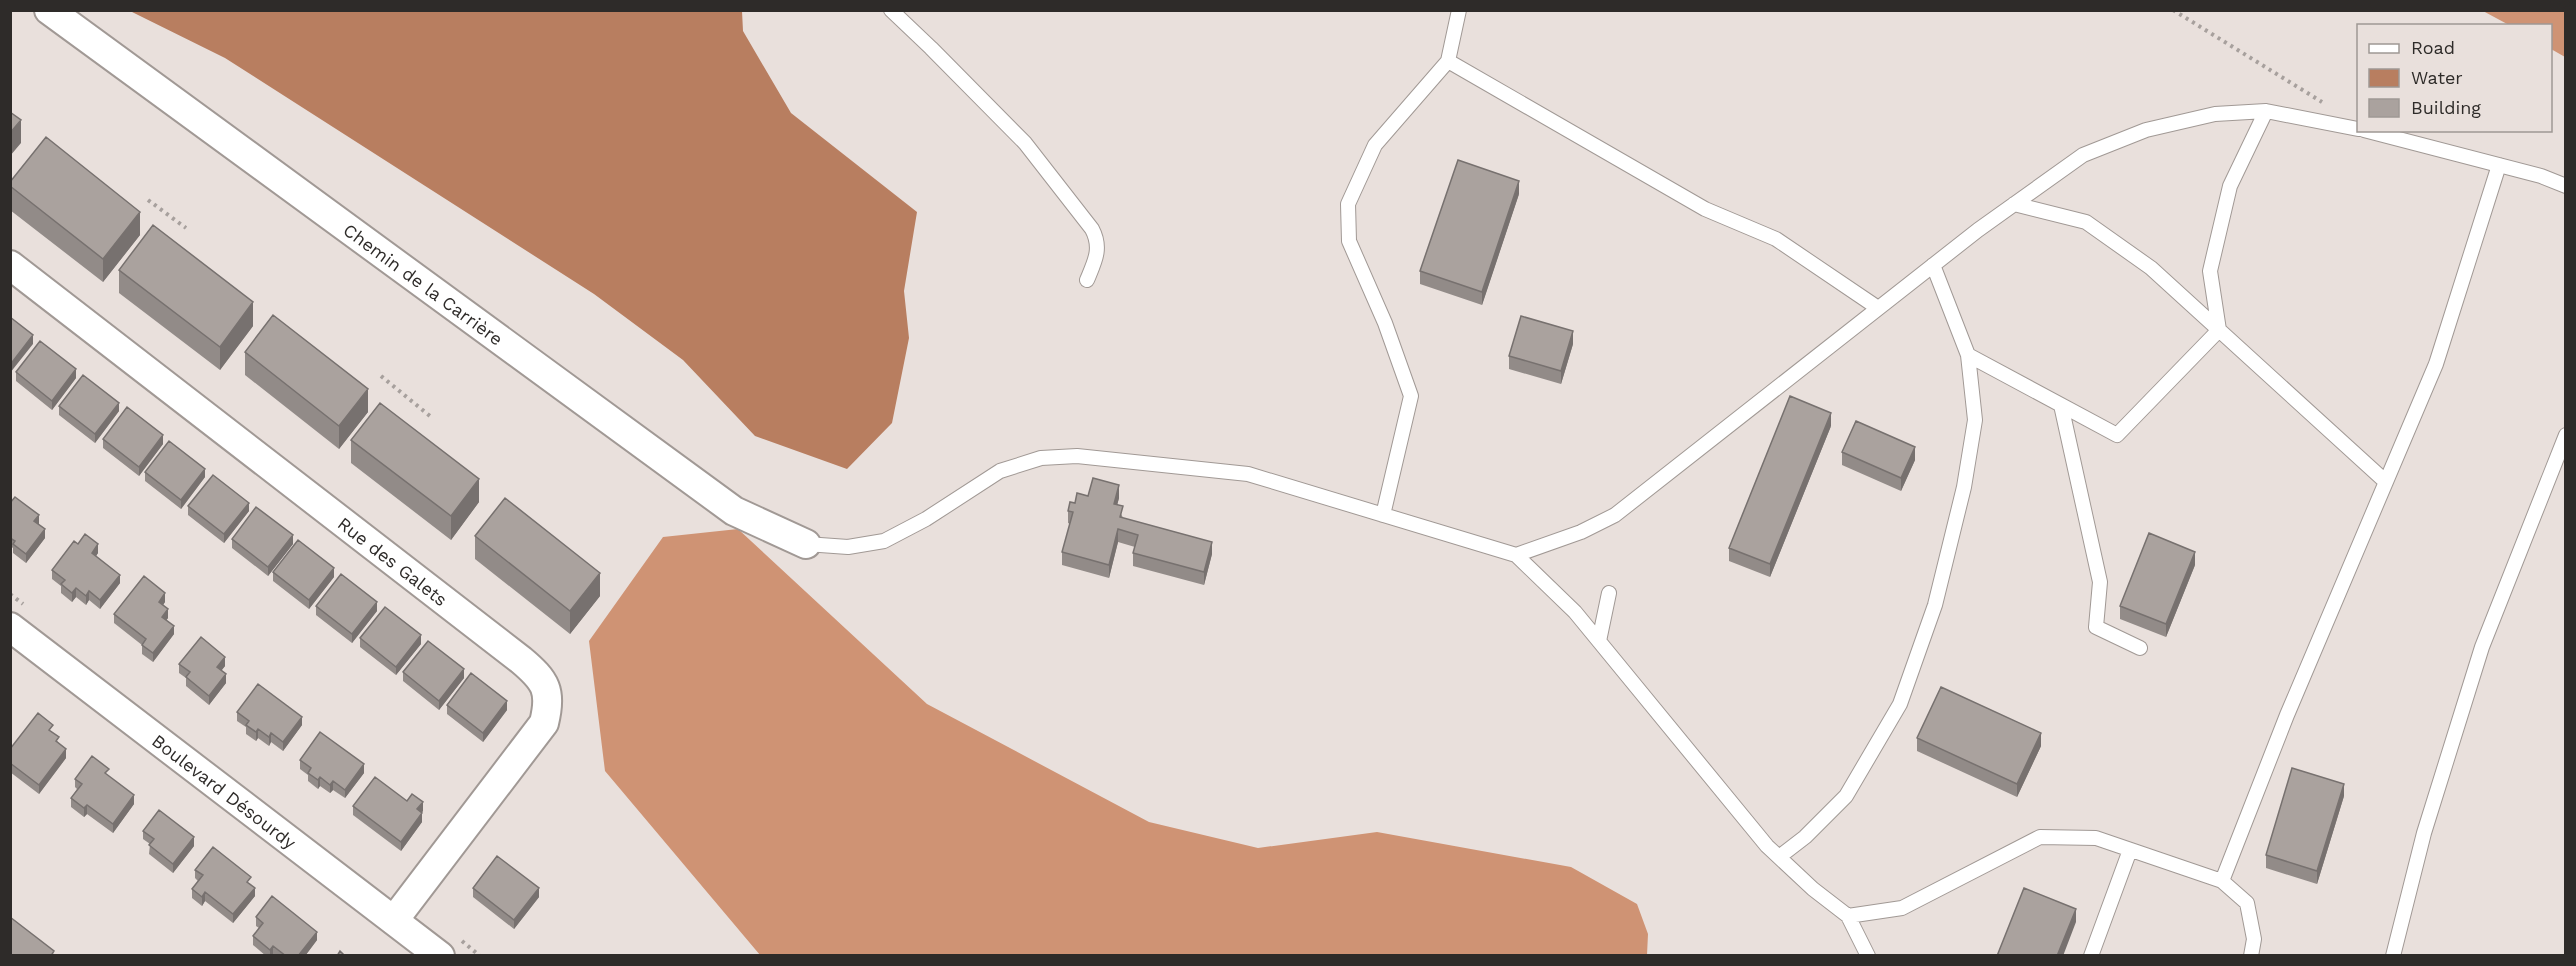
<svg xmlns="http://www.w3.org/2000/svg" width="2576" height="966" font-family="'Work Sans',sans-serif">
	<rect width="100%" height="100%" fill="#e9e0dc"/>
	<path fill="#cf9374" d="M2483,11H2565V57L2551,49L2550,26L2509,25Z
		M738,529L927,704L1149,822L1258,848L1377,832L1571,867L1637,904L1648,934L1647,955H760L605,771L589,641L663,537Z"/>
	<path fill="#b87e60" d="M130,11H742L743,31L791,113L917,212L904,291L909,338L892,423L847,469L755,436L683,360L594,294L225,58Z"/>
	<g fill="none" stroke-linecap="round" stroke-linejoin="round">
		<defs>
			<path id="lane" d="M891,10L931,48L1025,143L1092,229C1102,248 1095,261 1087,280
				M1459,10L1448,61L1705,209L1776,239L1878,308
				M2364,130L2541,176L2566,186
				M2014,204L2086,222L2151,268L2386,482
				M1933,265L1968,355L2117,435L2219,330L2210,271L2230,186L2266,111
				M2061,405L2100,582L2096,627L2140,648
				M1383,515L1411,396L1385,323L1349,241L1348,204L1375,145L1448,61
				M806,544L848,547L884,541L926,519L1000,471L1041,458L1077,456L1248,474L1516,555L1581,532L1615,515L1978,230L2083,155L2146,130L2215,114L2266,111L2358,129
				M1516,555L1575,612L1767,846L1813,889L1848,916L1868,956
				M1599,641L1609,593
				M1779,857L1805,837L1846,796L1900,704L1935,605L1964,487L1975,420L1968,355
				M2222,881L2247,903L2254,939L2251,956
				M1848,916L1902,908L2040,837L2096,838L2222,881L2287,715L2436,364L2499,165
				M2091,956L2130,850
				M2393,956L2424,833L2482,647L2566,435"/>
			<g id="street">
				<path id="s1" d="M49,10L734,511L806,544"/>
				<path id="s2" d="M10,265L521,660C546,681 552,691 544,723L394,920"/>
				<path id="s3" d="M10,627L440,956"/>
			</g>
		</defs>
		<use href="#lane" stroke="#a19995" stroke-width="16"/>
		<use href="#street" stroke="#a19995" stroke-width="32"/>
		<path stroke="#a7a09d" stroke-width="4" stroke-dasharray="3 4.5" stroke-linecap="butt" d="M2173,10L2322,102
			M148,200L186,228
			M381,376L430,416
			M10,594L23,604
			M462,941L480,956"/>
		<use href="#lane" stroke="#fff" stroke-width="14"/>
		<use href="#street" stroke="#fff" stroke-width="28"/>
	</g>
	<path fill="#928b88" d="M10,182L140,235L103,282L10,210Z
		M1519,194L1482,305L1420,284V271Z
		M119,270L253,326L220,370L119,293Z
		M1573,344L1561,384L1509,369V356Z
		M245,352L368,412L339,449L245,375Z
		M16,372L76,378L52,410L16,381Z
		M59,406L119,411L95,443L59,415Z
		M1831,426L1770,577L1729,561V548Z
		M103,439L163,444L139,476L103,448Z
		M351,440L479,502L451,540L351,463Z
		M1842,452L1915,460L1901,491L1842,465Z
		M145,472L205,477L181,509L145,481Z
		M1088,496L1119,498L1117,505L1123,518L1212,554L1204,585L1133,566V553L1135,547L1118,542L1109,578L1062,565V552L1070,524L1068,523V511L1075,503Z
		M10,503L38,524L45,538L26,563L13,553V548L10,546Z
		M188,506L249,511L224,543L188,515Z
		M475,536L600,596L570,634L475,559Z
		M232,539L293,544L268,576L232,548Z
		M78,544L98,553L96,556L120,583L100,609L89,600L86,605L76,597L72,602L61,593V586L52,579V570Z
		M2195,565L2166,637L2120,619V606Z
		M273,572L334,577L309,609L273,581Z
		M165,602L163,605L168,618L166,620L174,634L153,662L142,654V645L114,623V614Z
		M316,606L377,611L352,643L316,615Z
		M360,638L421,644L396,675L360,647Z
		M179,664L225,666L221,671L226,683L209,705L186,686V678L179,673Z
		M403,672L464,678L439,710L403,681Z
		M447,705L507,710L483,742L447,714Z
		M237,712L302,725L283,751L271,742L269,746L258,738L256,741L246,734V727L237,721Z
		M53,733L66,758L39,794L10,772V749Z
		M1917,738L2041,746L2017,797L1917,751Z
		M300,760L364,773L345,798L333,790L330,793L320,786L318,789L308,781V775L300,769Z
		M109,776L134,804L113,833L87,814L84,817L71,807V798L77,789L75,787V779Z
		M2344,796L2317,884L2266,868V855Z
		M407,801L423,811L422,812V822L401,851L353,815V806Z
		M143,831L194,846L173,873L149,854L150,844L143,839Z
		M195,870L251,884L255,896L233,923L205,901L202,906L192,898V889L198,881L195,878Z
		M473,888L539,897L514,929L473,897Z
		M256,917L317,940L305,956H275L273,955V956H266L253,945V936L259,928L256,926Z"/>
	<path fill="#77716f" d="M21,120V143L10,156V133Z
		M1519,181V194L1482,305V292Z
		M140,212V235L103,282V259Z
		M253,302V326L220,370V347Z
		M1573,331V344L1561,384V371Z
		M33,335V344L10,373V365Z
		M76,369V378L52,410V401Z
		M368,389V412L339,449V426Z
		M119,403V411L95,443V434Z
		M1831,413V426L1770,577V564Z
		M163,435V444L139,476V467Z
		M1915,447V460L1901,491V478Z
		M205,469V477L181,509V500Z
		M479,479V502L451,540V516Z
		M1119,485V498L1114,517V504Z
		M249,503V511L224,543V534Z
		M39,515V524L34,530V521Z
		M45,529V538L26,563V554Z
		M1118,529V542L1109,578V565Z
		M293,535V544L268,576V567Z
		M1212,542V554L1204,585V572Z
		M98,544V553L92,562V553Z
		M2195,552V565L2166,637V624Z
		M334,568V577L309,609V600Z
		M600,573V596L570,634V611Z
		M120,575V583L100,609V600Z
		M76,588V597L72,602V593Z
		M89,591V600L86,605V596Z
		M165,593V602L159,611V602Z
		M377,602V611L352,643V634Z
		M168,609V618L162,626V617Z
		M174,626V634L153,662V653Z
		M421,635V644L396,675V667Z
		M225,657V666L217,676V667Z
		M464,669V678L439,710V701Z
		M226,674V683L209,705V696Z
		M507,701V710L483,742V733Z
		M302,717V725L283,751V742Z
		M258,729V738L256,741V732Z
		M271,733V742L269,746V737Z
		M2041,733V746L2017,797V784Z
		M66,749V758L39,794V785Z
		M364,764V773L345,798V790Z
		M320,777V786L318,789V780Z
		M333,781V790L330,793V785Z
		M2344,784V796L2317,884V871Z
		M134,795V804L113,833V824Z
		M423,802V811L417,818V809Z
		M87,805V814L84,817V808Z
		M422,813V822L401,851V842Z
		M194,837V846L173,873V864Z
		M255,888V896L233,923V914Z
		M539,888V897L514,929V920Z
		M205,892V901L202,906V897Z
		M2076,909V922L2063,956H2057Z
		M317,932V940L305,956H298Z
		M273,946V955L270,956V950Z"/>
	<path fill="#aaa29e" stroke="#77716f" stroke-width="1.5" d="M10,112L21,120L10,133Z
		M46,137L140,212L103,259L10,186V182Z
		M1458,160L1519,181L1482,292L1420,271Z
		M153,225L253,302L220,347L119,270Z
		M273,315L368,389L339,426L245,352Z
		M1521,316L1573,331L1561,371L1509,356Z
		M10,317L33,335L10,365Z
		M40,341L76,369L52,401L16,372Z
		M83,375L119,403L95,434L59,406Z
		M1790,396L1831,413L1770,564L1729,548Z
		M380,403L479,479L451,516L351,440Z
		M127,407L163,435L139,467L103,439Z
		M1856,421L1915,447L1901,478L1842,452Z
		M169,441L205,469L181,500L145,472Z
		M213,475L249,503L224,534L188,506Z
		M1093,478L1119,485L1114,504L1123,506L1120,517L1212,542L1204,572L1133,553L1138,535L1118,529L1109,565L1062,552L1073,512L1068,511L1070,502L1075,503L1077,493L1088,496Z
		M15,497L39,515L34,521L45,529L26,554L13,544L15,541L10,538V503Z
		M505,498L600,573L570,611L475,536Z
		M256,507L293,535L268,567L232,539Z
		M2149,533L2195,552L2166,624L2120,606Z
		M85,534L98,544L92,553L120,575L100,600L89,591L86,596L76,588L72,593L61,584L65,580L52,570L74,541L78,544Z
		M298,540L334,568L309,600L273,572Z
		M341,574L377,602L352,634L316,606Z
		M144,576L165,593L159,602L168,609L162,617L174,626L153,653L142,645L146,639L114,614Z
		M385,607L421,635L396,667L360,638Z
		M201,637L225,657L217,667L226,674L209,696L186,677L190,672L179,664Z
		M428,641L464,669L439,701L403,672Z
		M471,673L507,701L483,733L447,705Z
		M258,684L302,717L283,742L271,733L269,737L258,729L256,732L246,725L249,721L237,712Z
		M1941,687L2041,733L2017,784L1917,738Z
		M38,713L53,725L49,730L59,737L56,741L66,749L39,785L10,763V749Z
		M320,732L364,764L345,790L333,781L330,785L320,777L318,780L308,773L311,768L300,760Z
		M92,756L109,769L105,773L134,795L113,824L87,805L84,808L71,798L82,784L75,779Z
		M2292,768L2344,784L2317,871L2266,855Z
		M375,777L407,801L412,794L423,802L417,809L422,813L401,842L353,806Z
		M159,810L194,837L173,864L149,845L154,839L143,831Z
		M213,847L251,877L247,882L255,888L233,914L205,892L202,897L192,889L203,875L195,870Z
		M497,856L539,888L514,920L473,888Z
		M2024,888L2076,909L2057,956H1997Z
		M272,896L317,932L298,956H286L273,946L270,950L253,936L263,923L256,917Z
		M10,917L54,951L51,956H10Z
		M340,951L345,956H337Z"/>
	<g text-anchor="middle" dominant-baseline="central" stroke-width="4.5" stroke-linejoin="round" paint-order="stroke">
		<g font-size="18" fill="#2e2b29" stroke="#e9e0dc">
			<text stroke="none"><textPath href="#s1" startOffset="464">Chemin de la Carrière</textPath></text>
			<text stroke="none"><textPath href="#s2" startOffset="484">Rue des Galets</textPath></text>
			<text stroke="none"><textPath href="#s3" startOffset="270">Boulevard Désourdy</textPath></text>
		</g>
	</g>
	<rect width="2576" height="966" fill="none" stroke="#2e2b29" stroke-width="24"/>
	<rect x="2357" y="24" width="195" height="108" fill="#e9e0dc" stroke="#9e9894" stroke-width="1.5"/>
	<rect x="2369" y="44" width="30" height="9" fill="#ffffff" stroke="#9e9894" stroke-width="1.5"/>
	<text x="2411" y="54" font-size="18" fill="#2e2b29">Road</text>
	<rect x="2369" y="69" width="30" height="18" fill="#b87e60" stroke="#9e9894" stroke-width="1.5"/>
	<text x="2411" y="84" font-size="18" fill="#2e2b29">Water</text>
	<rect x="2369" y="99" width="30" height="18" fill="#aaa29e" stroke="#9e9894" stroke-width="1.5"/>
	<text x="2411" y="114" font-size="18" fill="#2e2b29">Building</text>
</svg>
